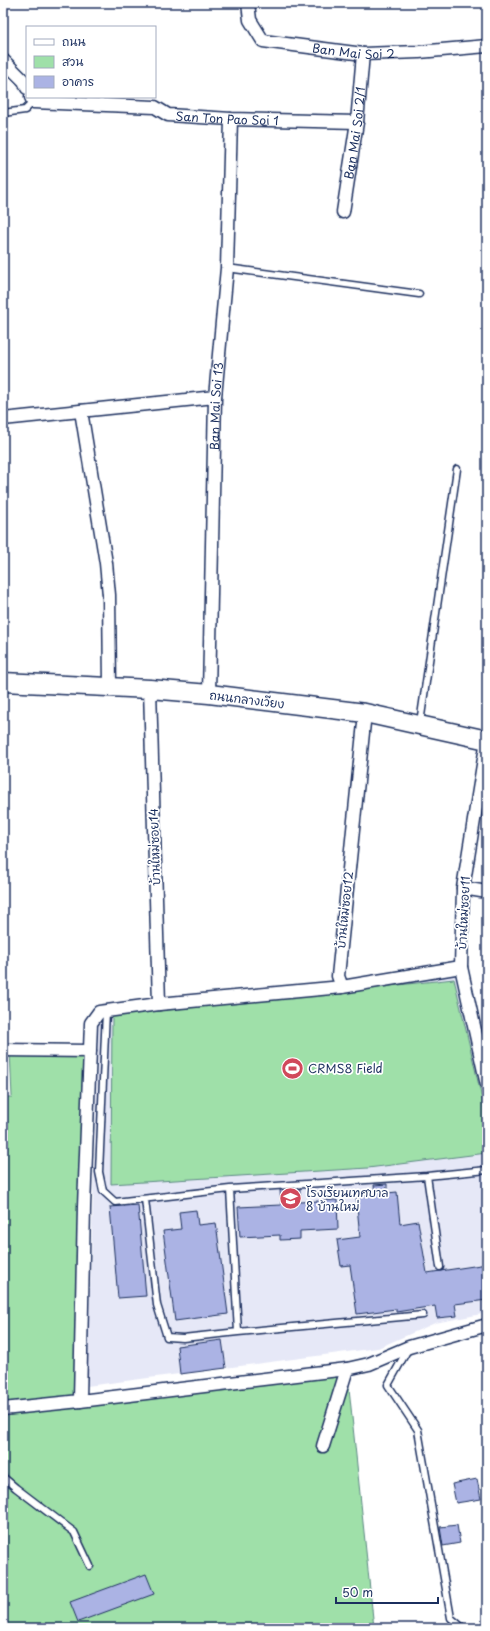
<svg xmlns="http://www.w3.org/2000/svg" width="490" height="1631" font-family="'Playpen Sans','Playpen Sans Thai',sans-serif">
	<rect width="100%" height="100%" fill="#fff"/>
	<filter id="ink" filterUnits="userSpaceOnUse"><feTurbulence type="fractalNoise" baseFrequency=".025" numOctaves="2"/><feDisplacementMap in="SourceGraphic" scale="8" xChannelSelector="R" yChannelSelector="G"/><feConvolveMatrix kernelMatrix="1 2 1 2 8 2 1 2 1" color-interpolation-filters="sRGB"/></filter>
	<g filter="url(#ink)">
		<path fill="#e6e8f7" d="M461,967L487,1085V1313L435,1323L378,1348L87,1386L99,1012Z"/>
		<path fill="#9fe0a9" stroke="#5d8884" d="M454,979L487,1120V1153L368,1168L111,1184L112,1016Z
			M10,1050L90,1051L80,1399L347,1369L374,1628H3V1097H12Z"/>
		<path fill="#abb3e4" stroke="#1b2f5e" d="M387,1184V1193L397,1192L400,1224L418,1221L427,1273L487,1264V1300L455,1304L457,1316L437,1318L435,1306L396,1312V1309L357,1314L350,1265L341,1266L337,1240L360,1237L356,1196L375,1194L374,1185Z
			M300,1189V1202L337,1200L338,1229L300,1231V1239L280,1240V1235L240,1237L238,1207L281,1205L280,1190Z
			M138,1205L146,1296L118,1298L110,1207Z
			M196,1210L198,1225L216,1223L228,1314L175,1321L163,1231L181,1229L179,1212Z
			M222,1340L226,1368L180,1374L177,1346Z
			M477,1479L481,1499L456,1503L452,1484Z
			M457,1525L460,1543L443,1546L440,1527Z
			M146,1574L154,1594L78,1622L70,1602Z"/>
		<g fill="none" stroke-linecap="round" stroke-linejoin="round">
			<defs>
				<path id="service" d="M3,113L25,110L33,102
					M227,268L419,294
					M420,723L457,469
					M106,1011L99,1172L103,1191L115,1202L230,1189L427,1176L487,1170
					M427,1176L440,1267
					M145,1199L157,1305L167,1337L183,1338L238,1332L230,1189
					M238,1332L423,1315
					M408,1349L388,1385L418,1430L451,1618L463,1628
					M3,1477L16,1488L74,1532L90,1566"/>
				<g id="minor">
					<path id="s1" d="M248,3L250,20L263,41L363,54L419,52L487,46"/>
					<path d="M3,60L24,81L27,88"/>
					<path id="s2" d="M31,97L33,102L155,107L168,115L231,119L357,122"/>
					<path id="s3" d="M343,212L357,122L363,54"/>
					<path d="M81,411L106,563L109,595L110,687"/>
					<path d="M3,419L215,397"/>
					<path d="M150,689L159,1004"/>
					<path id="s4" d="M209,694L215,397L227,268L231,119"/>
					<path d="M365,713L338,976L342,987L461,967"/>
					<path d="M487,740L463,888L461,967L487,1085"/>
					<path d="M463,888L487,892"/>
					<path d="M3,1050L90,1051"/>
					<path d="M80,1401L84,1207L91,1023L99,1012L159,1004L342,987"/>
					<path d="M3,1409L80,1401L347,1369L369,1364L409,1347L487,1325"/>
					<path d="M323,1446L347,1369"/>
				</g>
				<path id="secondary" d="M3,682L150,689L209,694L365,713L487,740"/>
			</defs>
			<use href="#service" stroke="#1b2f5e" stroke-width="9"/>
			<use href="#minor" stroke="#1b2f5e" stroke-width="15"/>
			<use href="#secondary" stroke="#1b2f5e" stroke-width="21"/>
			<use href="#service" stroke="#fff" stroke-width="6"/>
			<use href="#minor" stroke="#fff" stroke-width="12"/>
			<use href="#secondary" stroke="#fff" stroke-width="18"/>
		</g>
	</g>
	<defs>
		<symbol id="stadium-disc" viewBox="-11 -11 22 22"><circle r="9.5" fill="#d1495b" stroke="#fff"/><path d="M0-5a6.5 5 0 1 0 0 10a6.5 5 0 1 0 0-10ZM-3.5-1.8h7v3.6h-7Z" fill="#fff"/></symbol>
		<symbol id="school-disc" viewBox="-11 -11 22 22"><circle r="9.5" fill="#d1495b" stroke="#fff"/><path d="M0-5L7-2L0 1L-7-2ZM-4 1L0 2.5L4 1V4Q0 6-4 4Z" fill="#fff"/></symbol>
	</defs>
	<g fill-rule="evenodd">
		<use href="#stadium-disc" x="280" y="1056" width="25" height="25"/>
		<use href="#school-disc" x="278" y="1186" width="25" height="25"/>
	</g>
	<g text-anchor="middle" dominant-baseline="central" stroke-width="3.5" stroke-linejoin="round" paint-order="stroke">
		<g font-size="12" fill="#1b2f5e" stroke="#fff">
			<text stroke="none"><textPath href="#s1" startOffset="133">Ban Mai Soi 2</textPath></text>
			<text stroke="none"><textPath href="#s2" startOffset="202">San Ton Pao Soi 1</textPath></text>
			<text stroke="none"><textPath href="#s3" startOffset="80">Ban Mai Soi 2/1</textPath></text>
			<text stroke="none"><textPath href="#s4" startOffset="288">Ban Mai Soi 13</textPath></text>
			<text transform="translate(247 699) rotate(7)">ถนนกลางเวียง</text>
			<text transform="translate(154 847) rotate(-92)">บ้านใหม่ซอย14</text>
			<text transform="translate(344 910) rotate(-84)">บ้านใหม่ซอย12</text>
			<text transform="translate(463 913) rotate(-87)">บ้านใหม่ซอย11</text>
		</g>
		<g font-size="12" fill="#1b2f5e" stroke="#fff" text-anchor="start">
			<text x="308" y="1068">CRMS8 Field</text>
			<text x="306" y="1192">โรงเรียนเทศบาล<tspan x="306" dy="14">8 บ้านใหม่</tspan></text>
		</g>
	</g>
	<rect width="490" height="1631" fill="none" stroke="#fff" stroke-width="16"/>
	<rect x="8" y="8" width="474" height="1615" fill="none" stroke="#1b2f5e" stroke-width="1.5" filter="url(#ink)"/>
	<rect x="26" y="26" width="130" height="72" fill="#ffffff" stroke="#a4acbf"/>
	<rect x="34" y="39" width="20" height="6" fill="#ffffff" stroke="#a4acbf"/>
	<text x="62" y="46" font-size="12" fill="#1b2f5e">ถนน</text>
	<rect x="34" y="56" width="20" height="12" fill="#9fe0a9" stroke="#a4acbf"/>
	<text x="62" y="66" font-size="12" fill="#1b2f5e">สวน</text>
	<rect x="34" y="76" width="20" height="12" fill="#abb3e4" stroke="#a4acbf"/>
	<text x="62" y="86" font-size="12" fill="#1b2f5e">อาคาร</text>
	<path d="M336 1597v6h102v-6" fill="none" stroke="#1b2f5e" stroke-width="2"/>
	<text x="342" y="1597" font-size="12" fill="#1b2f5e" stroke="#ffffff" stroke-width="3" paint-order="stroke">50 m</text>
</svg>
